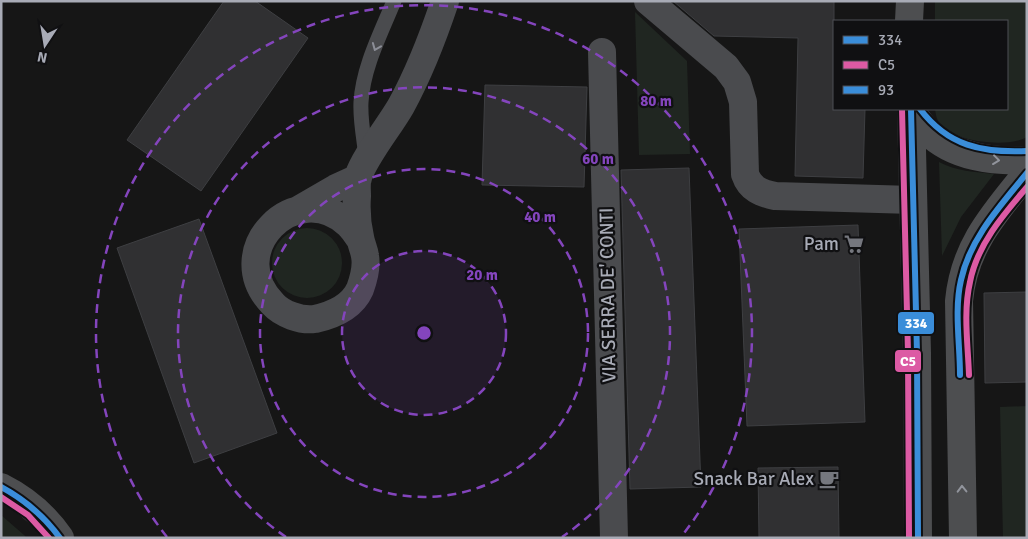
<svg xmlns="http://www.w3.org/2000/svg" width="1028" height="539" font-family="Signika,sans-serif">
	<rect width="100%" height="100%" fill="#161616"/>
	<path fill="#202621" d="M935,1H1027V137C1007,148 959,142 943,127C937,122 936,116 935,109H1007V21H935Z
		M635,12L687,61L690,154L639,155Z
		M939,162C956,171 975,172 994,174L961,217L942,256Z
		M272 263a35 35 0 1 1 70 0a35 35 0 1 1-70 0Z
		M1027,406V538H1003L1000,407Z
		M1,515L24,535L27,538H1Z"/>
	<path fill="#303032" stroke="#3e3f42" d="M224,1H255L308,38L201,191L127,140Z
		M673,1H834V109H865L863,178L795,176L798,38L714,36Z
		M485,85L587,87L584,187L482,185Z
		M689,168L701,487L630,489L621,170Z
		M199,219L277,433L194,463L117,248Z
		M858,225L865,422L747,426L739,229Z
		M1027,292V382L985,383L984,293Z
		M838,467L839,538H759L758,468Z"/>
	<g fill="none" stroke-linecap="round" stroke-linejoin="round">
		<path stroke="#4a4b4e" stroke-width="15" d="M366,156C364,139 360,120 361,102C363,67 381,33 394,1"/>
		<path stroke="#4a4b4e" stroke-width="28" d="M648,1L726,67L737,82L743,102L745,174C750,189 761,193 775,196L913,200
			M602,52L614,538
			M298,210L336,188L358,178
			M360,239C356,234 353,228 348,224C296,176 221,251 273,304C282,314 301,321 315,319C333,315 352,307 360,289C364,278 367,267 365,256C364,249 361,244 360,237C357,224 356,210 357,196C357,190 356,183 358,177C365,156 389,127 401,106C419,73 433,37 445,1"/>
		<path stroke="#4d4e50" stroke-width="28" d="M909,21L910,1
			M911,109L917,353L918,538
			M911,111C916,118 922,126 928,132C953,157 994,162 1027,160
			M1,487C25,499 45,516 60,538
			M963,538L959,301C964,246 994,214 1027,173"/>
		<defs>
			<path id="bus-1" d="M911,109L917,353L918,538
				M960,375C960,344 954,310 961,280C970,238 1001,205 1027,173
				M1,487C25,500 44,516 60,538"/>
			<path id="bus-2" d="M902,109L908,353L909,538
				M969,375C968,345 963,312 970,282C977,245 1003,215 1027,187
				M1,497L28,515L49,538"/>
			<path id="bus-3" d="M920,109C948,146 982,153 1027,151"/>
		</defs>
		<use href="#bus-1" stroke="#101012" stroke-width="10"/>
		<use href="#bus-2" stroke="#101012" stroke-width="10"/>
		<use href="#bus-3" stroke="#101012" stroke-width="10"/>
		<use href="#bus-1" stroke="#3a8dd9" stroke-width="6"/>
		<use href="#bus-2" stroke="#dc5aa4" stroke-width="6"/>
		<use href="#bus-3" stroke="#3a8dd9" stroke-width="6"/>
	</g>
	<defs><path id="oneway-chevron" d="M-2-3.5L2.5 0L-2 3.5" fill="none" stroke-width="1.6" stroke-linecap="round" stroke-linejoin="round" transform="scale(1.25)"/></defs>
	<use stroke="#8c8e97" href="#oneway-chevron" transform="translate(376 47) rotate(112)"/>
	<g stroke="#91949c">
		<use href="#oneway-chevron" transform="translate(996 160) rotate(7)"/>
		<use href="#oneway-chevron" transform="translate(962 489) rotate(-91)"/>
	</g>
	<circle cx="424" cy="333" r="82" fill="#8445bd" fill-opacity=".12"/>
	<g fill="none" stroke="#8445bd" stroke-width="2.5" stroke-dasharray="9 6">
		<circle cx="424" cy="333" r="82"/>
		<circle cx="424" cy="333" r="164"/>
		<path d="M286 537A246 246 0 1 1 562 537"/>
		<path d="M167 537A328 328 0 1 1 681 537"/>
	</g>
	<defs>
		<symbol id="supermarket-bare" viewBox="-9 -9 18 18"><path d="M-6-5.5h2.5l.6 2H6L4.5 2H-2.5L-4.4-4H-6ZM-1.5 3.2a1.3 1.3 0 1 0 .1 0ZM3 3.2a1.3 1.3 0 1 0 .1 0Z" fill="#75777e" stroke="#101012" stroke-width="2.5" paint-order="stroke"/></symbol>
		<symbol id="cafe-bare" viewBox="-9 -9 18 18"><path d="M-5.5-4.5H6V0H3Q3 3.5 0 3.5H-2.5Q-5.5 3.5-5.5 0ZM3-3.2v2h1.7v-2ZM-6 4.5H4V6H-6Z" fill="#75777e" stroke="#101012" stroke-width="2.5" paint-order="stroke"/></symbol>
	</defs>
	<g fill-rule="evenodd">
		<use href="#supermarket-bare" x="840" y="230" width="28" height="28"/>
		<use href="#cafe-bare" x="815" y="465" width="28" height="28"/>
	</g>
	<g text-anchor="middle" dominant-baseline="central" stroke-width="4.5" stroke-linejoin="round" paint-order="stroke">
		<g font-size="19" fill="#a8abb6" stroke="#101012" text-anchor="end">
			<text x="839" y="244">Pam</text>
			<text x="814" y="479">Snack Bar Alex</text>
		</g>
		<g font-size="19" fill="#a8abb6" stroke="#101012">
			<text transform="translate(608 295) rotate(-91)">VIA SERRA DE' CONTI</text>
		</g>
	</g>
	<circle cx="424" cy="333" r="8" fill="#8445bd" stroke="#101012" stroke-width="2.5"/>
	<g font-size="15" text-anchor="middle" font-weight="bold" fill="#8445bd" stroke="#101012" stroke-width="4.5" stroke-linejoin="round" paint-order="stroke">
		<text x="656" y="106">80 m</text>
		<text x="598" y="164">60 m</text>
		<text x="540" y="222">40 m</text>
		<text x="482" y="280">20 m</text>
	</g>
	<g stroke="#101012" stroke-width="2">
		<rect x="897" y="311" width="38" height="24" rx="5" fill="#3a8dd9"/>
		<rect x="894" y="349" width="28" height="24" rx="5" fill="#dc5aa4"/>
	</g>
	<g font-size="14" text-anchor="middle" font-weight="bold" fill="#fff">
		<text x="916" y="328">334</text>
		<text x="908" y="366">C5</text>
	</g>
	<rect width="1028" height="539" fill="none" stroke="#a8abb6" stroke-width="5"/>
	<rect x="833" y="20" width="175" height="90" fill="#101012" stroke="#4d4e54"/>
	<rect x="843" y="36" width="25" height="8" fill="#3a8dd9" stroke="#4d4e54"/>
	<text x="878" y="45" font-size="15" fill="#a8abb6">334</text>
	<rect x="843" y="61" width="25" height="8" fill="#dc5aa4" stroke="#4d4e54"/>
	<text x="878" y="70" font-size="15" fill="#a8abb6">C5</text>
	<rect x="843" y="86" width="25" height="8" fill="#3a8dd9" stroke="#4d4e54"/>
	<text x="878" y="95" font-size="15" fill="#a8abb6">93</text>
	<g transform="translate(45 45) rotate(192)" stroke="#101012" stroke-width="4" paint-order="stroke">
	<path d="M0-4L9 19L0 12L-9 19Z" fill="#a8abb6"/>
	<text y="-8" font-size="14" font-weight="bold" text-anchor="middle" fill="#a8abb6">N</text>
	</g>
</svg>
